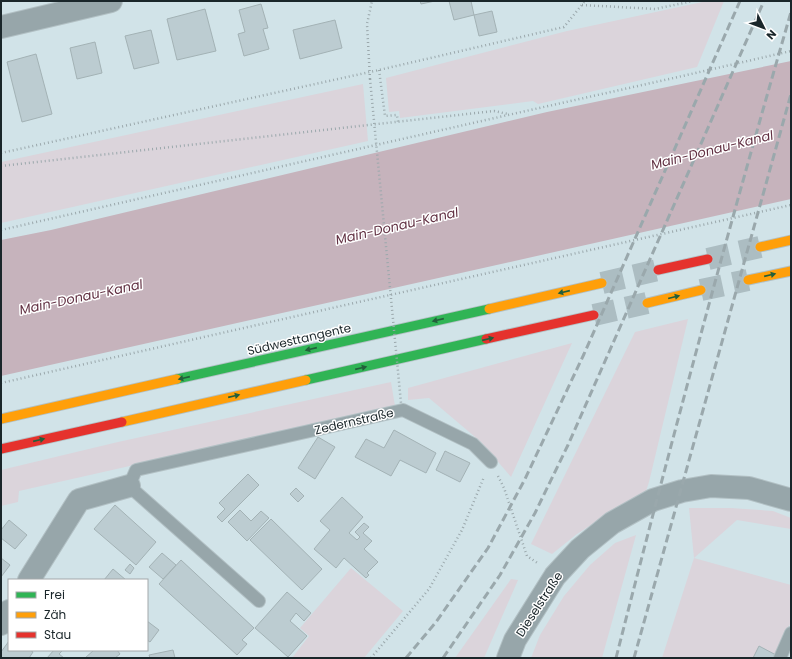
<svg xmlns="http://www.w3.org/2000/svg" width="792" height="659" font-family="Poppins,sans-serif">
	<rect width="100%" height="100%" fill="#d1e3e8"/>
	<path fill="#dbd4db" d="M707,1H724L697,67L538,104L533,101L400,118L399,111L389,112L386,78L567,31Z
		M363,84L368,141L1,223V162Z
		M688,319L649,482L643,500L602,518L577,534L552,554L531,544L635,332Z
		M572,343L511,477L481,442L429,398L408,400V388Z
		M391,382L395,406L19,491L18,502L1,506V470L118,442Z
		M689,508H731L773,511L791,518V529L737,520L694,558L791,585V622L774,658H662L694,558Z
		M636,535L602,658H531L540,635L564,596L590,565L615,543Z
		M351,568L403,611L364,658H292L309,636L300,628Z
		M511,579L518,580L484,658H455Z"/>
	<path fill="#c6b3bc" d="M791,61V199L1,376V240L51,230L547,112Z"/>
	<path fill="#bcccd1" stroke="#a3b2b5" d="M420,1H435L421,4Z
		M449,1H471L474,15L454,20Z
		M261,4L268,28L263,29L269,49L244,56L238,34L245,32L239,10Z
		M205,9L216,51L177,60L167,19Z
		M492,11L497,32L479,36L474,15Z
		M335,20L342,48L300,59L293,30Z
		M151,30L159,63L134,69L125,36Z
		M95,42L102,73L77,79L70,48Z
		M36,54L52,114L22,122L7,62Z
		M394,430L436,453L426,473L400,460L391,476L355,457L366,439L384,448Z
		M318,437L335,447L315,479L298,468Z
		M445,451L470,463L460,482L436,470Z
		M248,474L259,485L222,522L217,517L225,509L219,503Z
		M296,488L304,496L298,502L290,494Z
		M342,497L363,517L349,533L357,540L360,537L355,532L364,523L369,527L363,533L372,541L364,549L378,562L367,573L369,575L366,578L344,558L336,568L314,549L330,530L320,521Z
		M115,505L156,542L136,565L94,529Z
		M240,510L251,521L261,511L269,518L247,541L228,522Z
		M271,519L322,569L302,590L250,540Z
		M9,520L27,535L15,549L1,538V530Z
		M162,553L176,565L163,579L149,567Z
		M1,558L10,565L1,577Z
		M181,560L254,628L242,640L247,644L237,655L159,584Z
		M130,564L134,568L130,574L125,570Z
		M113,569L126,580H104Z
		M287,592L311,613L304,621L296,613L290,621L307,636L288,657L255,628Z
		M147,621L159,630L150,642L147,640Z
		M9,641V650H30L33,652L29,658H1V652Z
		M759,646L776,655L774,658H753Z
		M54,650H63L59,654L64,658H47Z
		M94,650H117L120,654L115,658H85Z
		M173,650L175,658H150L149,655Z"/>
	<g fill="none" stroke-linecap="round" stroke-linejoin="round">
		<path stroke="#acbdc2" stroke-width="22" stroke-dasharray="22 11" stroke-linecap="butt" d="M708,259L760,247
			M602,283L658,270
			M701,290L748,280
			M594,315L647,303"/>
		<defs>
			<path id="lane" d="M259,601L129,486L136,470L403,410L473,444L491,462
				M780,658L791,633"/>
			<path id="street" d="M1,27L111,1
				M29,580L79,500L129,486
				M1,624L9,611
				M508,658L515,640L555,576L580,549L612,523L653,500L682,491L711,486L749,488L791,500"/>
			<path id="fast" d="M177,379L489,309
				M306,380L486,339"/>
			<path id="slow" d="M760,247L791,240
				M748,280L791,271
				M647,303L701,290
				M489,309L602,283
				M1,419L177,379
				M122,422L306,380"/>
			<path id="jam" d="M658,270L708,259
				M486,339L594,315
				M1,449L122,422"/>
		</defs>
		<use href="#lane" stroke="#b2c0c4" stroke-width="14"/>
		<use href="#street" stroke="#b2c0c4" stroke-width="24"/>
		<use href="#fast" stroke="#b2c0c4" stroke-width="11"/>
		<use href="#slow" stroke="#b2c0c4" stroke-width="11"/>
		<use href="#jam" stroke="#b2c0c4" stroke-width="11"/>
		<path stroke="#9ba8ac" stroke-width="2.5" stroke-dasharray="1 3" stroke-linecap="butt" d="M582,5L655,9L693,1
			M379,70L385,116L397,115L398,122
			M370,79L367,24L372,1
			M1,153L379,70L564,27L585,1
			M1,166L494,111L508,114
			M1,230L508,115L678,77L791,51
			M1,383L332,308L791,205
			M498,476L504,488L527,556L539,564
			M371,658L429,589L462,530L484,477"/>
		<use href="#lane" stroke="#97a6aa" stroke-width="12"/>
		<use href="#street" stroke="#97a6aa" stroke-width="22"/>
		<use href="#fast" stroke="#30b455" stroke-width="9"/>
		<use href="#slow" stroke="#ff9f0a" stroke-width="9"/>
		<use href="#jam" stroke="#e5322d" stroke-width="9"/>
		<path stroke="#9aa8ac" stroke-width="3" stroke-dasharray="8 4" stroke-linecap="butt" d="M406,658L436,622L488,548L525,479L584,354L740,1
			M443,658L500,575L535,513L568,445L764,1
			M616,658C671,442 729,226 791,12
			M634,658L791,94"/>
		<path stroke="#9ba8ac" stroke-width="2.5" stroke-dasharray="1 3" stroke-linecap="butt" d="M370,79L401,403"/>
	</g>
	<defs><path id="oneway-solid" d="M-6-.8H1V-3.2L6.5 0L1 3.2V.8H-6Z"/></defs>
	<g fill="#235f3b">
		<use href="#oneway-solid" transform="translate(770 275) rotate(-13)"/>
		<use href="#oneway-solid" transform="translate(564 292) rotate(167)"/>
		<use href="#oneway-solid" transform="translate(674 297) rotate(-14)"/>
		<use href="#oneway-solid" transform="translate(438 320) rotate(167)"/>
		<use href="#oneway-solid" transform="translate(488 339) rotate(-13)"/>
		<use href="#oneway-solid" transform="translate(311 349) rotate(167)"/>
		<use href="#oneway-solid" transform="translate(361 368) rotate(-13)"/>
		<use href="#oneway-solid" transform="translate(184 378) rotate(167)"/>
		<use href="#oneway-solid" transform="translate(234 396) rotate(-13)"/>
		<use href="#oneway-solid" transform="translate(39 440) rotate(-13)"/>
	</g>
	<g text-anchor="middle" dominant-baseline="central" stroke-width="3" stroke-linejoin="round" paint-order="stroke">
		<g font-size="12" fill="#1a262a" stroke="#fff">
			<text transform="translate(299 339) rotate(-13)">Südwesttangente</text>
			<text transform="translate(354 421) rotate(-13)">Zedernstraße</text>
			<text transform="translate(539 604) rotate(-57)">Dieselstraße</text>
		</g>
		<g font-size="13" font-style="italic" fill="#613042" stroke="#fff">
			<text transform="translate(712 150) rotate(-14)">Main-Donau-Kanal</text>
			<text transform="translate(397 226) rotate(-13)">Main-Donau-Kanal</text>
			<text transform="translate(81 297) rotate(-12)">Main-Donau-Kanal</text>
		</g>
	</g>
	<rect width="792" height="659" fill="none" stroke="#1a262a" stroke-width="4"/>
	<rect x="8" y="579" width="140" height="72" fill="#ffffff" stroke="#a3a8aa"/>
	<rect x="16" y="592" width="20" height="6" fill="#30b455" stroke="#a3a8aa"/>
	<text x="44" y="599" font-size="12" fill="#1a262a">Frei</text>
	<rect x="16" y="612" width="20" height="6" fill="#ff9f0a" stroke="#a3a8aa"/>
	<text x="44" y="619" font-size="12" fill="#1a262a">Zäh</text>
	<rect x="16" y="632" width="20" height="6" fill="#e5322d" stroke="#a3a8aa"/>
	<text x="44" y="639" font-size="12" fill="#1a262a">Stau</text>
	<g transform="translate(764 28) rotate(132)" stroke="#ffffff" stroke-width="3" paint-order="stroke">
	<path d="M0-3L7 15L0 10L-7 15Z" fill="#1a262a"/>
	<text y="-6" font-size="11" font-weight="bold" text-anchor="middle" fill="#1a262a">N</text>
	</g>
</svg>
